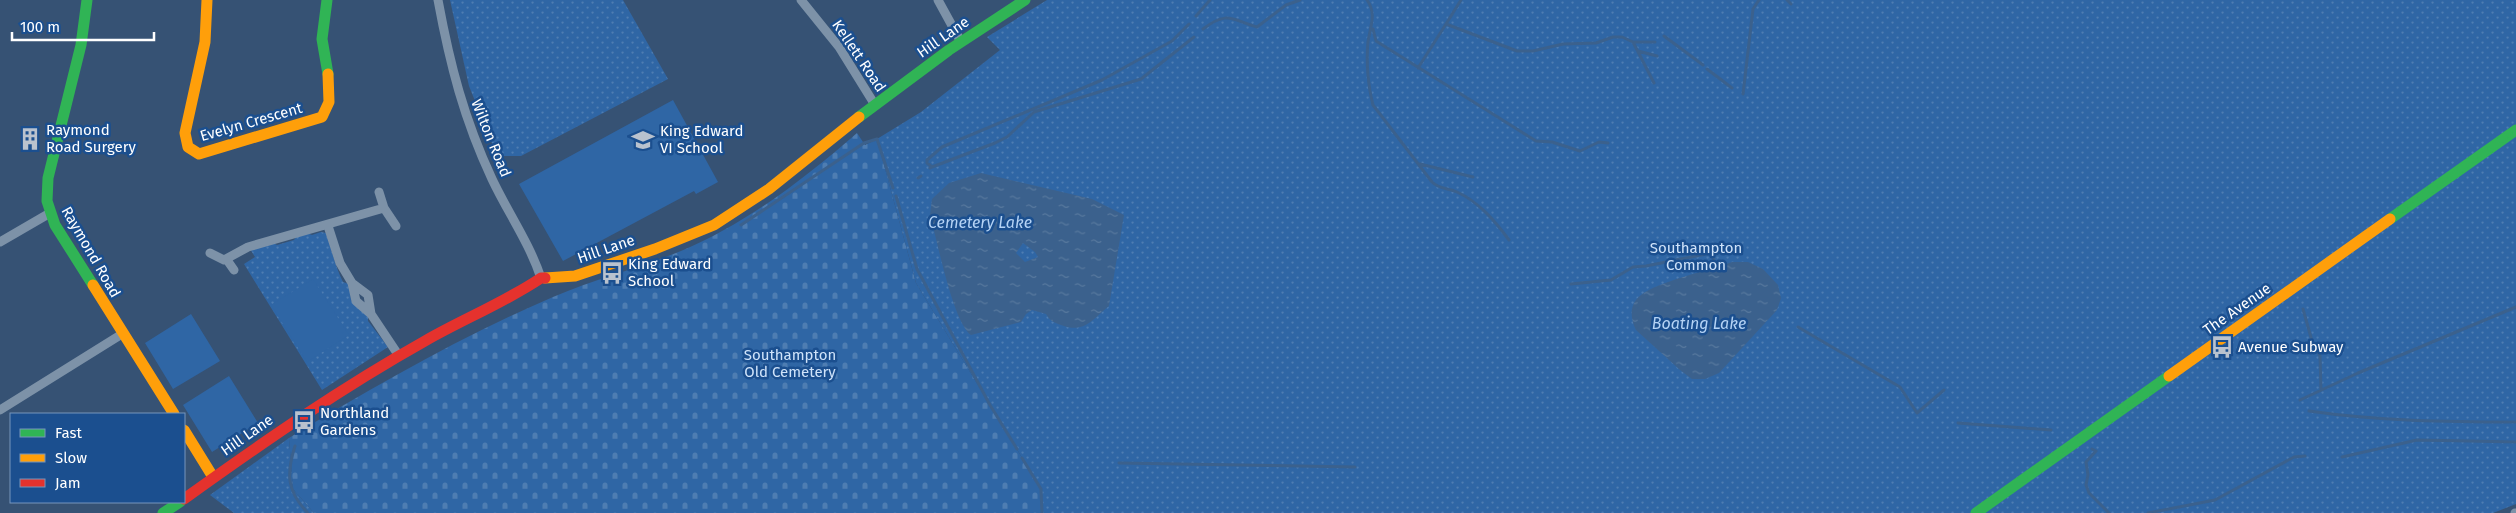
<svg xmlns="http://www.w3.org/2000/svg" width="2516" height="513" font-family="'Fira Sans',sans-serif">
	<defs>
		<pattern id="cemetery-stones" width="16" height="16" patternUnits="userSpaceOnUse" patternTransform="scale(1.25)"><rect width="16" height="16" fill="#2f66a5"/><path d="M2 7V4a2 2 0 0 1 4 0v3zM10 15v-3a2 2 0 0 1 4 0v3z" fill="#4e7db2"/></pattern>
		<pattern id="park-dots" width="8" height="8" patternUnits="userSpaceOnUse" patternTransform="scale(1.25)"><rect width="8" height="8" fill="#2f66a5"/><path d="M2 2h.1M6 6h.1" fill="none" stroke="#4e7db2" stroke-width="1.8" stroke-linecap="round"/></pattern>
		<pattern id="water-ripples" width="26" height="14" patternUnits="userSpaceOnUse" patternTransform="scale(1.25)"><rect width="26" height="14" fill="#3b618d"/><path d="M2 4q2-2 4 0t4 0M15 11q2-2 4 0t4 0" fill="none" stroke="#58799e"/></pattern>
	</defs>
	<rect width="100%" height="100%" fill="#365274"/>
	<path fill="url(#cemetery-stones)" d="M857,133L865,145L877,139L916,283L1041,489L1042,513H314L293,489L289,438C373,387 462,336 553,297C595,279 639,268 681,251C746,224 804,179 857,133Z"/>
	<path fill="url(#park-dots)" d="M450,0H623L668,79L521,156H497L469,86Z
		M1047,0H2516V504L2493,513H1042L1041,489L916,283L877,139L921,112L1000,50L987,37Z
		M321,232L326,233C332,250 335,266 343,282L349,284L351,300L368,315V321L388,347L322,390L244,264L255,257L250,249L273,243L277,245L294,240L297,236L307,233L312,235Z
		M289,438L293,489L314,513H234L210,495Z"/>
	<path fill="#2f66a5" d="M673,100L718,182L696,194L694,191L563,261L519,184Z
		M313,279L349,335L307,362L271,305Z
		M191,314L220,361L173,389L145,343Z
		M229,376L258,423L212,452L183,405Z"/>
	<path fill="url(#water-ripples)" fill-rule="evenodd" d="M981,173L1092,199L1124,215L1109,306C1092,320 1084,334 1061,325C1053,322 1050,321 1046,314L1032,310L1026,314L1021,322L971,335C953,323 937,239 930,215L932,199L949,183ZM1023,243L1035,252L1038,257L1025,262L1016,253Z
		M1732,262H1748L1763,269L1778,285L1781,298L1777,310L1719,373L1705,379H1692L1680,370L1636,330C1630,318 1629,304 1641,295C1657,282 1710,270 1732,262Z"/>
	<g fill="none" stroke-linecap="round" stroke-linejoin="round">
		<path stroke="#3b618d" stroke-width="3" d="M1367,0C1377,14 1370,27 1368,42C1366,61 1368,86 1373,105L1432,182C1439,189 1448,188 1457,192C1479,202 1495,221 1509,240
			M1787,0L1791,4
			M1196,16L1210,0
			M1446,24L1461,0
			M1203,29C1228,10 1232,20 1257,27L1286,5L1300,0
			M1373,29L1376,41L1536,141L1552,142L1580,151L1599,142L1608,143
			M1664,36L1703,65
			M1633,42H1655
			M1638,51L1657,56
			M1418,68L1446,24L1517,51H1533L1563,44L1596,43L1613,37H1622L1633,42L1654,83
			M1707,69L1732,88
			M1743,94L1753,9L1759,0
			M1420,164L1473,177
			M932,167L995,143L1007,137L1034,112L1141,79L1194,37
			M930,168L932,167L927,163V160L942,147L1102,80L1172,41L1189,24
			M918,178L921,176
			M896,196L917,269L990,405L1017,449
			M741,225L864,143L877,139L893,188
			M1571,284L1611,280L1633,267L1646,266L1711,253L1714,260
			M2303,309L2312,341L2320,356L2321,390
			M1798,327L1900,387L1917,413L1944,390
			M2300,400L2358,373L2516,307
			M2309,411C2378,421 2446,422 2516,422
			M1958,423L2051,430
			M295,446C286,474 287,492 308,513
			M2092,449L2096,451L2086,462L2088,475L2086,485L2089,493L2109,513
			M2342,457L2417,440L2516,442
			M1022,458L1041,489L1042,513
			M1119,463L1355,467
			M2148,513L2215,500L2294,457L2305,456"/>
		<path stroke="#7d92a8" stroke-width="9" d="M438,0C450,65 464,119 492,179C508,213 529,242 541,278
			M801,0L839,47L875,105
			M938,0L961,42
			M379,192L384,208L396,226
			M328,226L340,263L352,283L356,301L371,314L399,356
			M0,242L50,213
			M210,253L224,260L248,247L384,208
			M227,260L234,270
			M352,283L368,295L371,314
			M0,410L122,334
			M2515,513H2516"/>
		<path stroke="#30b455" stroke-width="11" d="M87,0L81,45L48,178L47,201L55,225L93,285
			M327,0L322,39L328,74
			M859,117L949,50L1025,0
			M2390,219L2516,130
			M163,513L180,502
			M1976,513L2169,376"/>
		<path stroke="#ff9f0a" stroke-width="11" d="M207,0L205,42L185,133L188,147L199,154L322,117L329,102L328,74
			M545,278L575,276L655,249L714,225L769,189L859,117
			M93,285L174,414
			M2169,376L2390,219
			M184,430L213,477"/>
		<path stroke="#e5322d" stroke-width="11" d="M184,499C262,443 341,388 425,341C463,319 504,303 541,278H545"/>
	</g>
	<defs>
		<symbol id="building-bare" viewBox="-9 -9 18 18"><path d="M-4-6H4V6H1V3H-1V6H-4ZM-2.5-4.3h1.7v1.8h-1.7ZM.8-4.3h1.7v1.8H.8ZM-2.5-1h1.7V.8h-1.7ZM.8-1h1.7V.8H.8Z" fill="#b9c2ce" stroke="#1b4f8f" stroke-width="2.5" paint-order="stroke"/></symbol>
		<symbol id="school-bare" viewBox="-9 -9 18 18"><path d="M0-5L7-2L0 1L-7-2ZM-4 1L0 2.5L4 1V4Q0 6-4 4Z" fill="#b9c2ce" stroke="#1b4f8f" stroke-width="2.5" paint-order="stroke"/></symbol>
		<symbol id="bus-bare" viewBox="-9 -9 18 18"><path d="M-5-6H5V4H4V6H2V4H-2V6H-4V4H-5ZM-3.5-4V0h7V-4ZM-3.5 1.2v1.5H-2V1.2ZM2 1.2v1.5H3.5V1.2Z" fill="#b9c2ce" stroke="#1b4f8f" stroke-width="2.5" paint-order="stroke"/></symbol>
	</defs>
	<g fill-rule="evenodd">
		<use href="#building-bare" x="14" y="123" width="32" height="32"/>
		<use href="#school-bare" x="627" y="124" width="32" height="32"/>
		<use href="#bus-bare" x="596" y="257" width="32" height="32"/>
		<use href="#bus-bare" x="2206" y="331" width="32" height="32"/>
		<use href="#bus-bare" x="288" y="406" width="32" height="32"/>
	</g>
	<g text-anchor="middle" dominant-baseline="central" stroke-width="5" stroke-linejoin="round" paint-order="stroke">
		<g font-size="15" fill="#fff" stroke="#1b4f8f">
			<text transform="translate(943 37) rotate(-35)">Hill Lane</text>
			<text transform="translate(859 56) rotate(56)">Kellett Road</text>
			<text transform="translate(251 122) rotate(-16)">Evelyn Crescent</text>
			<text transform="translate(491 138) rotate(68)">Wilton Road</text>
			<text transform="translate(606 249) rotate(-19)">Hill Lane</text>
			<text transform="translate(91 252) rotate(60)">Raymond Road</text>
			<text transform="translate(2237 309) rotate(-35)">The Avenue</text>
			<text transform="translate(247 435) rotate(-35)">Hill Lane</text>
		</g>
		<g font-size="15" fill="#fff" stroke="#1b4f8f" text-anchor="start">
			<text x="46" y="130">Raymond<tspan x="46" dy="17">Road Surgery</tspan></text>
			<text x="660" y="131">King Edward<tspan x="660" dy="17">VI School</tspan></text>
			<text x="628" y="264">King Edward<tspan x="628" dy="17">School</tspan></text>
			<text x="2238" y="347">Avenue Subway</text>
			<text x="320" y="413">Northland<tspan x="320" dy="17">Gardens</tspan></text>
		</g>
		<g font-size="15" fill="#cfe3fa" stroke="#1b4f8f">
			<text x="1696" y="248">Southampton<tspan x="1696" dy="17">Common</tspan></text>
			<text x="790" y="355">Southampton<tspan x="790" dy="17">Old Cemetery</tspan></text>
		</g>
		<g font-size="16" font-style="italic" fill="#b5d3f5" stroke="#1b4f8f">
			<text x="980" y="222">Cemetery Lake</text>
			<text x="1699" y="323">Boating Lake</text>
		</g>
	</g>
	<rect x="10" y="413" width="175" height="90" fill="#1b4f8f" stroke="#7695bc"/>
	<rect x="20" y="429" width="25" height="8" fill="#30b455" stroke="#7695bc"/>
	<text x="55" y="438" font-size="15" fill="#ffffff">Fast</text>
	<rect x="20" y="454" width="25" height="8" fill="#ff9f0a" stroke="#7695bc"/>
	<text x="55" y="463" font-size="15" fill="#ffffff">Slow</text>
	<rect x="20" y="479" width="25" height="8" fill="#e5322d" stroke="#7695bc"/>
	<text x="55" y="488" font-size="15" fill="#ffffff">Jam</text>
	<path d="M12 32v8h142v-8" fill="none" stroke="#ffffff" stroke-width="2.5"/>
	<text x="20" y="32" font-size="15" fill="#ffffff" stroke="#1b4f8f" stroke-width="4" paint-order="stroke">100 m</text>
</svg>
